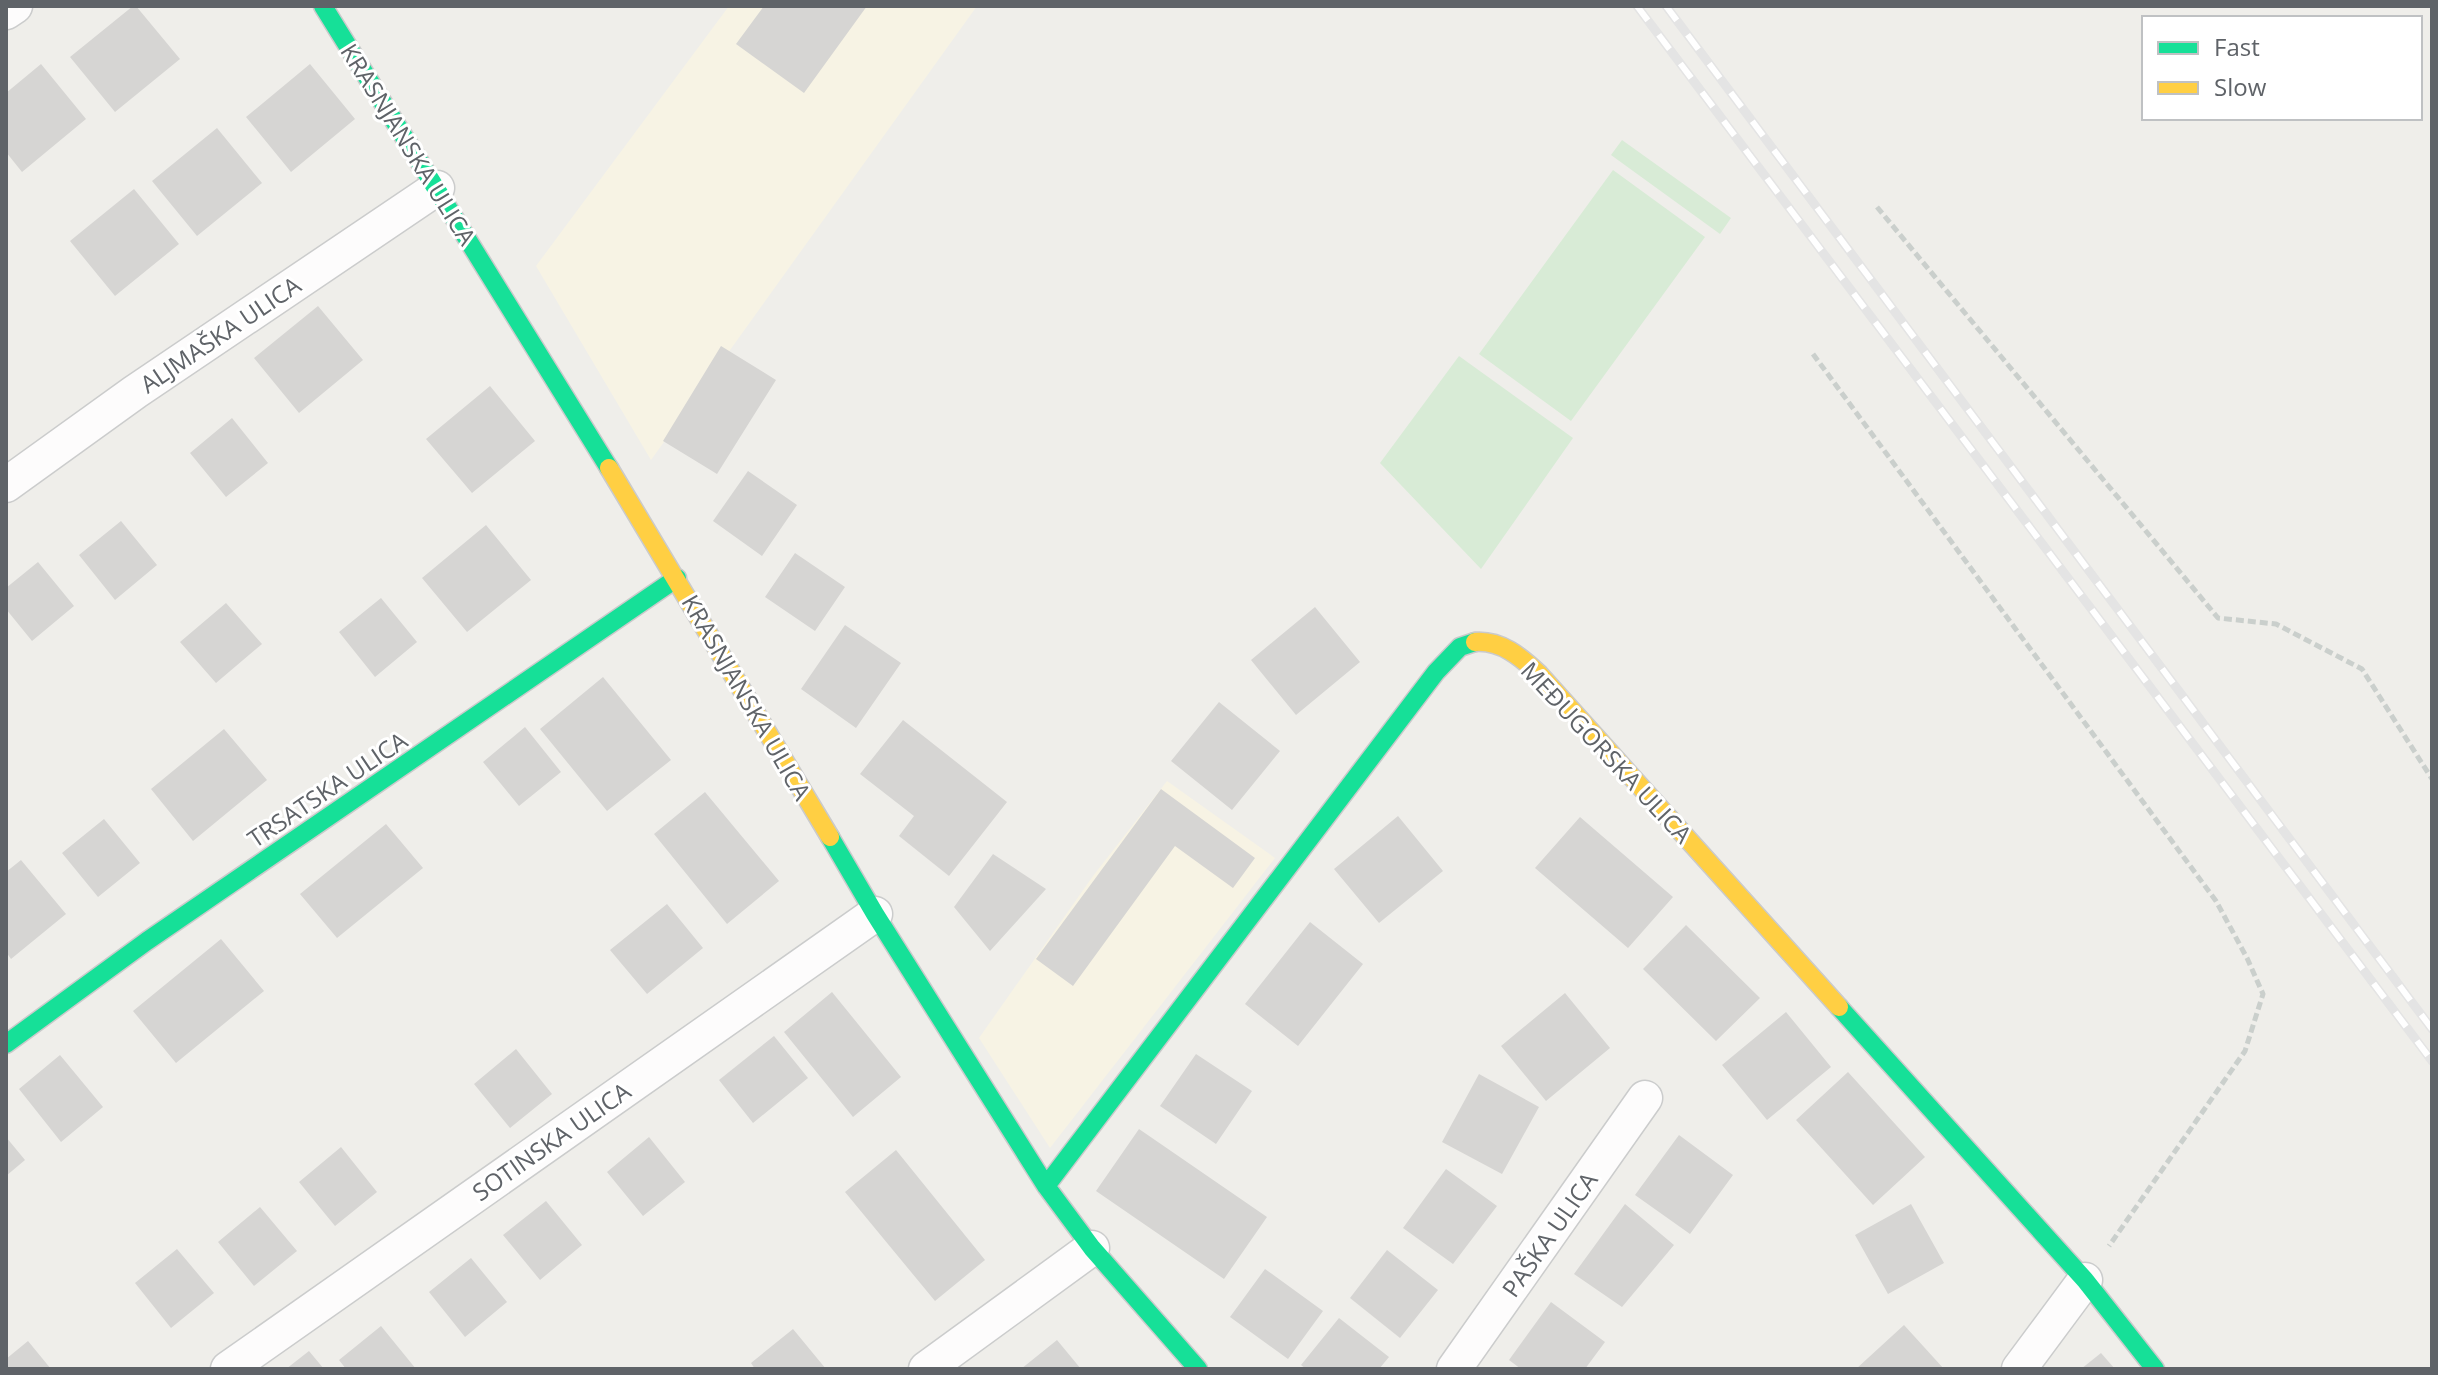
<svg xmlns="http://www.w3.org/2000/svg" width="2438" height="1375" font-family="'Open Sans',sans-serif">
	<rect width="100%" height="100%" fill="#efeeea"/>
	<path fill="#f7f3e4" d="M729,6H977L651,460L536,266Z
		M1167,781L1275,858L1050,1148L979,1038L1093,876Z"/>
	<path fill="#d8ebd6" d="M1622,140L1731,218L1720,234L1611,155Z
		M1613,170L1705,237L1571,421L1479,354Z
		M1459,356L1573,438L1481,569L1380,463Z"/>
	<path fill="#d6d5d3" d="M133,6H136L180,59L115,112L70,57Z
		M764,6H867L804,93L736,44Z
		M41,64L86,119L22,172L6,152V93Z
		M310,64L355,119L291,172L246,117Z
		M217,128L262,183L197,236L152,181Z
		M134,189L179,244L115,296L70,241Z
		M318,306L363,360L299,413L254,358Z
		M721,346L776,380L717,474L663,441Z
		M490,386L535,441L472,493L426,439Z
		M232,418L268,463L226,497L190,453Z
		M748,471L797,505L762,556L713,521Z
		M121,521L157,565L115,600L79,555Z
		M486,525L531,580L467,632L422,578Z
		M795,553L845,587L815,631L765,597Z
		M38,562L74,606L32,641L6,609V588Z
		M381,598L417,642L375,677L339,632Z
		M226,603L262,644L216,683L180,642Z
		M1315,607L1360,662L1296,715L1251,660Z
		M845,625L901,663L856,728L801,689Z
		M603,677L671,760L607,811L540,729Z
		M1219,702L1280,751L1232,810L1171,761Z
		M903,720L1007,802L949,876L899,836L914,816L860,774Z
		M525,727L561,772L519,806L483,762Z
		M224,729L267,780L193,841L151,789Z
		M1161,789L1255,858L1233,888L1175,846L1073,986L1036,959Z
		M705,792L779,881L727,924L654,834Z
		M1398,816L1443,871L1379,923L1334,869Z
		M1580,817L1673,897L1628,948L1535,868Z
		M104,819L140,863L98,897L62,853Z
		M386,824L423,868L337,938L300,894Z
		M993,854L1046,889L990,951L954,907Z
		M21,860L66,914L11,959L6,952V872Z
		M667,904L703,948L647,994L610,950Z
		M1310,922L1363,964L1298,1046L1245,1004Z
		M1686,925L1760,998L1716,1041L1643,969Z
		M221,939L264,991L176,1063L133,1011Z
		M832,992L901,1077L853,1117L784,1032Z
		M1565,993L1610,1048L1546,1101L1501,1046Z
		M1786,1012L1831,1067L1767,1120L1722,1065Z
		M774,1036L808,1078L753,1123L719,1080Z
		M516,1049L552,1094L510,1128L474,1084Z
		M1196,1054L1252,1091L1216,1144L1160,1106Z
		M60,1055L103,1107L61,1142L19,1089Z
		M1848,1072L1925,1157L1873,1205L1796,1120Z
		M1479,1074L1539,1107L1502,1174L1442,1142Z
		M1139,1129L1267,1217L1224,1279L1096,1191Z
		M1679,1135L1733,1175L1690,1234L1635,1195Z
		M6,1137L25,1160L6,1176Z
		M649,1137L685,1182L643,1216L607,1172Z
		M341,1147L377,1192L335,1226L299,1182Z
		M896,1150L985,1260L935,1301L845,1192Z
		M1446,1169L1497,1206L1453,1264L1403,1228Z
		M546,1201L582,1245L540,1280L503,1235Z
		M1625,1204L1674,1245L1622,1307L1574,1274Z
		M1911,1204L1944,1263L1888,1294L1855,1235Z
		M260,1207L297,1251L254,1286L218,1242Z
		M177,1249L214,1293L171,1328L135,1283Z
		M1387,1250L1438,1290L1400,1338L1350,1298Z
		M471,1258L507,1302L465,1337L429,1292Z
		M1265,1269L1323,1311L1288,1359L1230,1317Z
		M1551,1302L1605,1342L1585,1369H1521L1509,1360Z
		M1339,1318L1389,1357L1379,1369H1306L1301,1365Z
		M1904,1325L1944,1369H1856Z
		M381,1326L416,1369H346L339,1360Z
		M793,1329L826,1369H755L751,1363Z
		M1057,1340L1081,1369H1021Z
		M28,1341L51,1369H6V1359Z
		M309,1351L324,1369H286Z
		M2101,1353L2115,1369H2081Z"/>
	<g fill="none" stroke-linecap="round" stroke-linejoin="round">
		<defs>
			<path id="street" d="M6,12L15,6
				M6,485L135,392L437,188
				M228,1369L875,914
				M926,1369L1092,1248
				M1454,1369L1645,1098
				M2019,1369L2085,1280"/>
			<path id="fast" d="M323,6L609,468
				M830,837L875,914L1046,1186L1092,1248L1198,1369
				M1839,1007L2085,1280L2155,1369
				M6,1044L147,941L677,578
				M1046,1186L1436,672L1460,647L1475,642"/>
			<path id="slow" d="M609,468L830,837
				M1475,642C1501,640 1521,657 1539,674L1839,1007"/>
		</defs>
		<use href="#street" stroke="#cbcccc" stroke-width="37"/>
		<use href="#fast" stroke="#cacacb" stroke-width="21"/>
		<use href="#slow" stroke="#cacacb" stroke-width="21"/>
		<path stroke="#cacfcc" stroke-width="5" stroke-dasharray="8 4" stroke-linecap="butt" d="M1877,207L2218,618L2276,624L2362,669L2432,779
			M1813,354L2216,901L2247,958L2263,994L2245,1051L2109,1246"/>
		<use href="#street" stroke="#fdfcfc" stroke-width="34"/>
		<use href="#fast" stroke="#16e098" stroke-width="18"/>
		<use href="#slow" stroke="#ffcf43" stroke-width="18"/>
		<defs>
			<path id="rail" d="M1637,6L2432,1061
				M1666,6L2432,1029"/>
		</defs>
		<use href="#rail" stroke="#e4e4e4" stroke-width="9"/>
		<use href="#rail" stroke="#fff" stroke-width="6" stroke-dasharray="18" stroke-linecap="butt"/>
	</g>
	<g text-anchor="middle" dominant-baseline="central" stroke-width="6" stroke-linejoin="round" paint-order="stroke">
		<g font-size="24" fill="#5f6368" stroke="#fff">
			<text transform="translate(409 144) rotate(58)">KRASNJANSKA ULICA</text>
			<text transform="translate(220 334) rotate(-34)">ALJMAŠKA ULICA</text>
			<text transform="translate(747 697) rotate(60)">KRASNJANSKA ULICA</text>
			<text transform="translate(1607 752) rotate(47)">MEĐUGORSKA ULICA</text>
			<text transform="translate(327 789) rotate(-34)">TRSATSKA ULICA</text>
			<text transform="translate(551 1141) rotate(-35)">SOTINSKA ULICA</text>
			<text transform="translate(1549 1234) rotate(-55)">PAŠKA ULICA</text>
		</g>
	</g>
	<rect width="2438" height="1375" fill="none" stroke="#5f6368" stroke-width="16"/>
	<rect x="2142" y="16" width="280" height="104" fill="#ffffff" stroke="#bfc1c3" stroke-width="2"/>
	<rect x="2158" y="42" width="40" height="12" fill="#16e098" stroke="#bfc1c3" stroke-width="2"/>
	<text x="2214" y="56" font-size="24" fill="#5f6368">Fast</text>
	<rect x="2158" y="82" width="40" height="12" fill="#ffcf43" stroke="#bfc1c3" stroke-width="2"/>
	<text x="2214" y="96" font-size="24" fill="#5f6368">Slow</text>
</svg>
